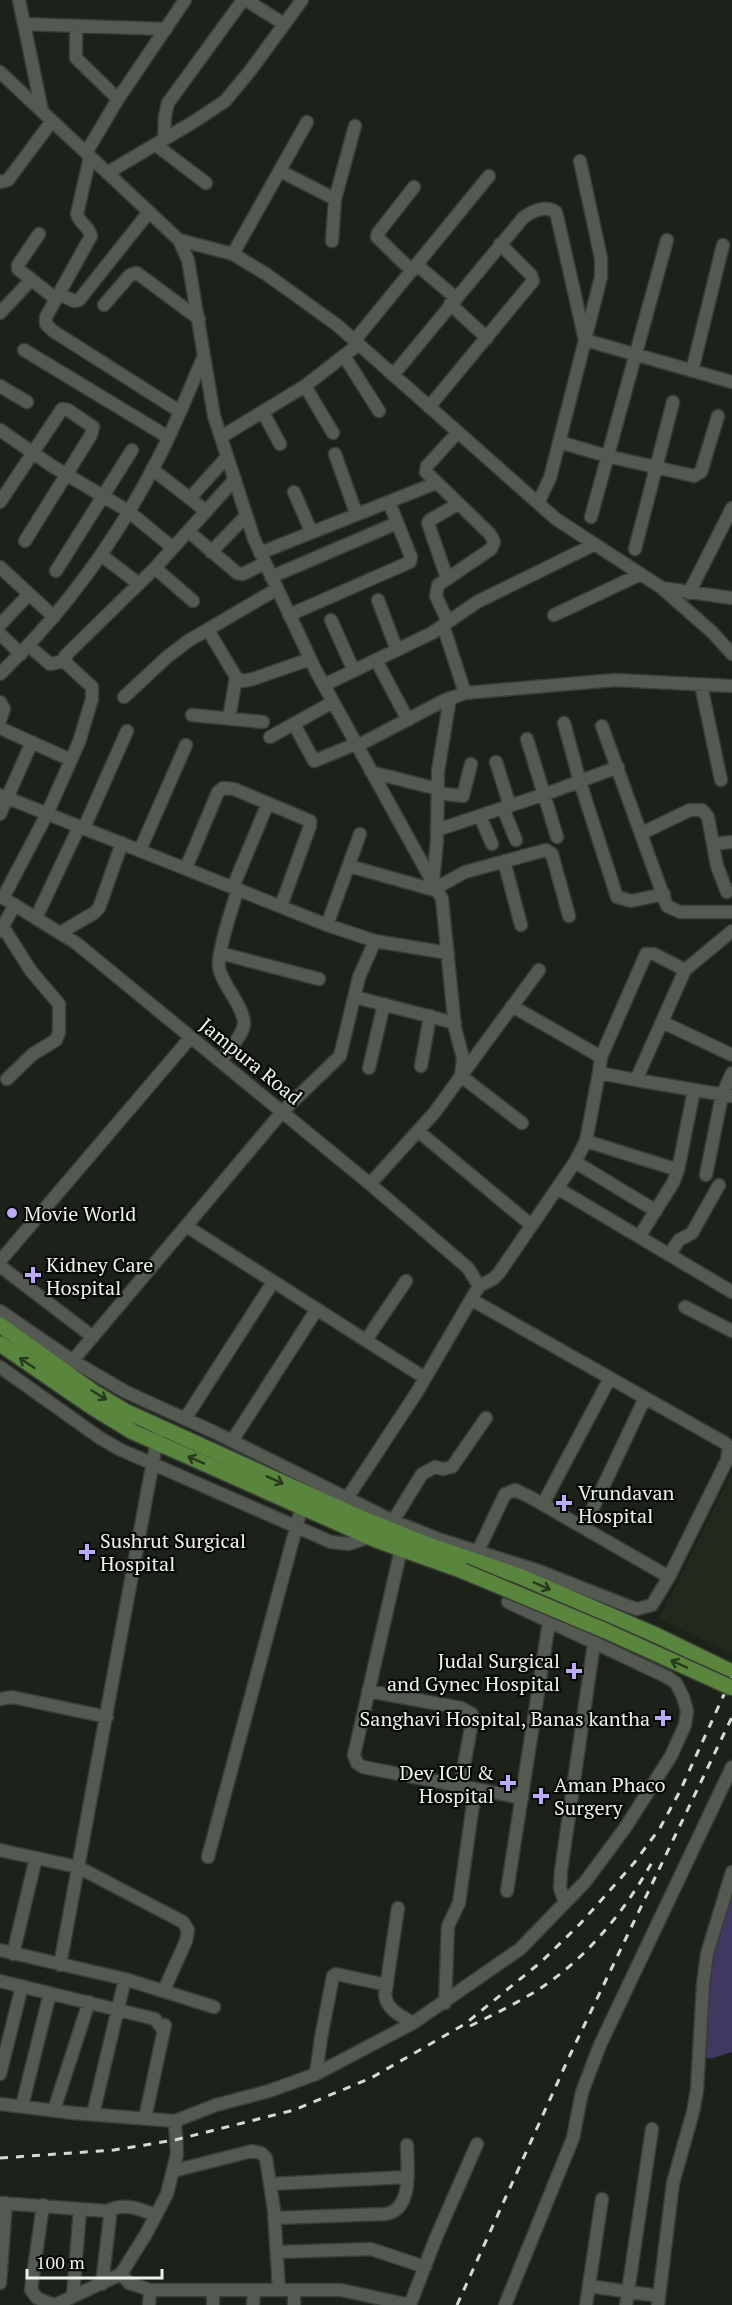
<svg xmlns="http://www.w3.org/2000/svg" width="732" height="2305" font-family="'PT Serif',serif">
	<rect width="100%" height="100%" fill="#1c2119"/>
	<path fill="#20291c" d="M732,1471V1654L659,1619Z"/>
	<path fill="#413862" d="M732,1870V2052L713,2058H702L707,1964Z"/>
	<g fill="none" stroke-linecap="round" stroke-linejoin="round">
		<defs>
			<path id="minor" d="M19,0L42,111
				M246,0L284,24
				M24,24L166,29
				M76,26V58L118,99
				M0,72L179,240L188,260L214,416L254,539L316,671L442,899L455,1028L463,1058L461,1076L435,1112L370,1184
				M164,139L165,116L168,103L243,0
				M156,145L206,183
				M86,153L118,99L185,0
				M90,157L77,214C79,223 89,226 91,236L46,317V324L53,331L179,411
				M280,171L335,199
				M107,173L195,121L225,101L250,71L302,0
				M0,182L8,180L52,121
				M39,234L18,265V269L56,299
				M179,240L233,254L266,274L337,325L556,519L662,588L732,598
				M332,241L335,199L355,126
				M233,254L307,122
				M417,265L456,298
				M412,271L377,237L378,233L414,187
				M59,294L74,301L79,300L149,212
				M450,304L487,338
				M104,305L130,275L137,273L199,319
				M0,313L31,280
				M354,341L489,176
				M24,350L168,437
				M344,356L379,411
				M692,371L723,245
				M393,375L523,218C532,211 545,205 556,212L557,216L585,340L732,382
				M0,386L27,402
				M305,386L333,433
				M429,407L533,281L531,275L500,244
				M263,412L280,444
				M0,430L52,466L128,511L173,548
				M221,437L305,386L359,344
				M559,442L607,456L694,476L701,472L718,416
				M335,454L356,513
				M152,469L206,511
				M294,492L311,531
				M190,498L227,457
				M0,502L62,409L68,410L93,427L91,435L25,541
				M538,503L550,478L601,277V258L580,161
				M591,517L667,240
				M188,531L237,573L243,574L265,563
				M635,549L673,402
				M211,552L246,516
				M260,553L436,483
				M101,555L139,584
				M0,567L54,617
				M155,568L193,601
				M56,571L132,450
				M271,577L397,523
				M447,578L428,523L430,520L458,504
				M663,589L712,632L732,654
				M689,593L732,508
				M378,600L397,650
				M289,615L410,562L411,557L389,502
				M554,615L641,574
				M331,620L354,671
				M448,622L436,596L438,585L491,549L494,542L490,534L426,472L427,466L458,432
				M0,625L29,594
				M443,625L465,693
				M208,630L236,677L242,681L253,679L310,659
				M0,634L21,654
				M29,646L50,664L65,661
				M376,660L408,720
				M0,674C65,611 118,538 159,457C176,424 189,390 204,356
				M324,685L432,633L477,602L595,544
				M701,685L721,780
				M124,697L167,657L188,641L277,589
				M0,702L4,709L0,720
				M192,715L263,722
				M229,719L236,677
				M564,723L580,782L617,897L631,901L664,894
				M294,724L314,761L356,744
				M602,726L667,906L680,912H732
				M0,728L71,760
				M270,737L333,702
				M527,739L557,837
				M357,746L443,701L465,693L615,680L732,686
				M496,762L510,806
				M371,772L438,789
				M438,793L463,796L471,764
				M0,795L327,925L375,941L448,953
				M503,808L516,840
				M0,814L32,742
				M480,816L492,844
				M84,828L127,731
				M437,830L554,791L618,767
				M642,833L690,810H702L708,817L717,866L727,892
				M713,844L732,842
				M140,850L186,745
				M504,861L521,925
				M349,866L438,891
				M186,868L218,792L223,788L234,789L310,821V826L281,906
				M433,882L437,840L438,771L450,698
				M233,887L268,803
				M436,888L465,872L546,850L552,854L569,916
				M0,896L76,943L370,1184L468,1268L479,1286L417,1392L344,1503
				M3,898L47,814L79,742L92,699V687L67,664L65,656L155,568L235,479
				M36,918L79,827
				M327,925L360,834
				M3,927L31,971L59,1004V1032L56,1040L33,1054L7,1079
				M0,931L15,905
				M60,933L94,913L99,908L122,843
				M220,953L319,979
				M355,997L455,1023
				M512,1006L601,1057
				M662,1022L732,1055
				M221,1061C247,1025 253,1028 228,988C225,982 219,974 219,966C217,952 233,905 238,889
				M421,1066L430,1016
				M369,1068L384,1004
				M599,1073L601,1057L646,954H654L685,970
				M636,1080L732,1096
				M522,1123L461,1076L539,970
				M418,1131L531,1225
				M586,1141L678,1170
				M575,1162L656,1211
				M706,1175L722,1095L732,1073
				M557,1188L732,1292
				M186,1226L425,1378
				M639,1237L673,1183L678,1170L694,1090
				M669,1255L679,1240L692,1233L719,1185
				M0,1261L191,1037
				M0,1266L93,1337
				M479,1286L493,1279L499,1273L575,1162L586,1141L599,1073L636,1080L685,970L732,931
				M685,1307L732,1331
				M0,1311L73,1361L126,1392L214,1432L393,1521L441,1540L539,1571L628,1606L637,1609L652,1605L669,1577L727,1460L729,1447L725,1443L472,1300
				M366,1340L406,1281
				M69,1365L282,1112L340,1056L359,977L375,941
				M0,1367L100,1438L119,1449L331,1542L349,1544L369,1537
				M185,1419L273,1282
				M232,1441L317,1309
				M543,1504L610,1378
				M393,1521L422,1474L435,1467L443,1469L452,1467L486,1418
				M584,1527L645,1398
				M401,1549L354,1755L357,1763L363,1767L522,1798
				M478,1551L505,1494L515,1490L530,1497L669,1577
				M368,1691L461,1708L472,1714V1722L460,1787
				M0,1699L12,1697L107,1717
				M0,1850L78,1867L183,1922L188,1930L186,1941L164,1990
				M208,1857L304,1498
				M507,1891L549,1622
				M565,1903L560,1888L561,1871L594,1643
				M398,1908L385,1995C387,2010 401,2016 413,2023
				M0,1950L125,1979L214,2007
				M13,1954L36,1858
				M60,1965L158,1434
				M0,1981L155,2019L164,2031
				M445,2003L448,1926L459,1903L475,1790
				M0,2074L22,1986
				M316,2074L321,2038L333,1976L336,1974L387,1985
				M0,2104L73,2113L175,2121
				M22,2106L50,1993
				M54,2110L89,2002
				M93,2114L125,1979
				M145,2118L165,2025
				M173,2171L252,2151L261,2153L266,2158L274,2210L279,2290
				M270,2184L407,2177
				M0,2203L107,2211L110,2217L102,2284
				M43,2205L31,2290L37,2298L54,2305
				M107,2211C125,2202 139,2209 156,2215
				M274,2218L385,2214C414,2210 407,2166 407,2145
				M277,2252L371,2249L425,2267
				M121,2274L129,2283L150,2290H341L410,2305
				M0,2283L6,2203
				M589,2286L659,2296
				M73,2296L80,2209
				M55,2305L121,2274L146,2234L167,2194L177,2154L175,2121L216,2105L269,2091L316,2074L413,2023L520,1949L585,1882L625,1828L671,1756L685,1725L687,1711L683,1697L676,1683L667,1677L508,1602
				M149,2305L150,2290
				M213,2305V2290
				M253,2305L254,2290
				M294,2305V2290
				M410,2305L435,2240L477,2144
				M505,2305L573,2138L582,2092L600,2045L732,1767
				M586,2305L602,2199
				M626,2305L652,2129
				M658,2305L673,2183L693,2112L697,2090L703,1985L707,1954L732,1872"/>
			<path id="major" d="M0,1325L95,1393L125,1411L361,1518L423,1543L519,1576L658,1636L732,1672
				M0,1344L92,1407L133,1432L376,1540L463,1571"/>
		</defs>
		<use href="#minor" stroke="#393d38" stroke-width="15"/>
		<use href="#major" stroke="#393d38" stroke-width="18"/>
		<use href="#minor" stroke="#545a51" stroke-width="12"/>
		<use href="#major" stroke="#59853d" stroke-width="15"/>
		<path stroke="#d4d9d2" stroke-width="3" stroke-dasharray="8 8" stroke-linecap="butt" d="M470,2026C493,2015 515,2004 536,1991C587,1959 626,1910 655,1857
			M0,2158L114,2150L175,2140L294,2110L371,2078L465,2024L541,1962L580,1924L634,1863L660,1828L680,1791L732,1677
			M457,2305L570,2055L732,1717"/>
		<defs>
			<path id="major-bridge" d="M463,1571L606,1631L732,1688"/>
		</defs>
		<use href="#major-bridge" stroke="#393d38" stroke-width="18" stroke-linecap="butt"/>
		<use href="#major-bridge" stroke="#59853d" stroke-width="15"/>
	</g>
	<defs><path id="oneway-shaft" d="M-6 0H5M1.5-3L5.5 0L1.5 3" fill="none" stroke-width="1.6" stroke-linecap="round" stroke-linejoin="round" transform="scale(1.5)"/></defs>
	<g stroke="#283b1d">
		<use href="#oneway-shaft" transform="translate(27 1363) rotate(-146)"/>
		<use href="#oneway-shaft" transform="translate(99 1395) rotate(32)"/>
		<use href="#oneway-shaft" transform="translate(196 1460) rotate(-156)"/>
		<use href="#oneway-shaft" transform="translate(275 1480) rotate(24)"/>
		<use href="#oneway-shaft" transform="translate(542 1586) rotate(24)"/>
		<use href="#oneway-shaft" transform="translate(679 1664) rotate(-156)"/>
	</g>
	<g fill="#baaaf7" stroke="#080a07" stroke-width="2">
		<circle cx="12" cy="1213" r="6"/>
		<path d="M30 1266h6v6h6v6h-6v6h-6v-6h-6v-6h6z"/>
		<path d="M561 1494h6v6h6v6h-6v6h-6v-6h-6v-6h6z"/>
		<path d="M84 1543h6v6h6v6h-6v6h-6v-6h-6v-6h6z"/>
		<path d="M571 1662h6v6h6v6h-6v6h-6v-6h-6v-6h6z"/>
		<path d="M660 1709h6v6h6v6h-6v6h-6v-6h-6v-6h6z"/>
		<path d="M505 1774h6v6h6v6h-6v6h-6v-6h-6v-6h6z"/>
		<path d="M538 1787h6v6h6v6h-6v6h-6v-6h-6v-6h6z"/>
	</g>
	<g text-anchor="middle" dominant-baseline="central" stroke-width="4.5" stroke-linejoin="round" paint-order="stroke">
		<g font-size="20" fill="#edf1eb" stroke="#080a07">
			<text transform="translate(251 1061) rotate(39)">Jampura Road</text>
		</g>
		<g font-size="20" fill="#edf1eb" stroke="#080a07" text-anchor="start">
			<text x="24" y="1213">Movie World</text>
			<text x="46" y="1264">Kidney Care<tspan x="46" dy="23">Hospital</tspan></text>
			<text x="578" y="1492">Vrundavan<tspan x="578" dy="23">Hospital</tspan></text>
			<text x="100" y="1540">Sushrut Surgical<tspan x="100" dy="23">Hospital</tspan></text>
			<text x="560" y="1660" text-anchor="end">Judal Surgical<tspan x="560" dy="23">and Gynec Hospital</tspan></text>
			<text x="650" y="1718" text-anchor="end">Sanghavi Hospital, Banas kantha</text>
			<text x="494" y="1772" text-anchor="end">Dev ICU &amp;<tspan x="494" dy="23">Hospital</tspan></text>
			<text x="554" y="1784">Aman Phaco<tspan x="554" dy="23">Surgery</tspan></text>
		</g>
	</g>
	<path d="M27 2269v9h135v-9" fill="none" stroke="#edf1eb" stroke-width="3"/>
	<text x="36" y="2269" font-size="18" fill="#edf1eb" stroke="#080a07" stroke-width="4.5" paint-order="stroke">100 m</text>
</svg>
